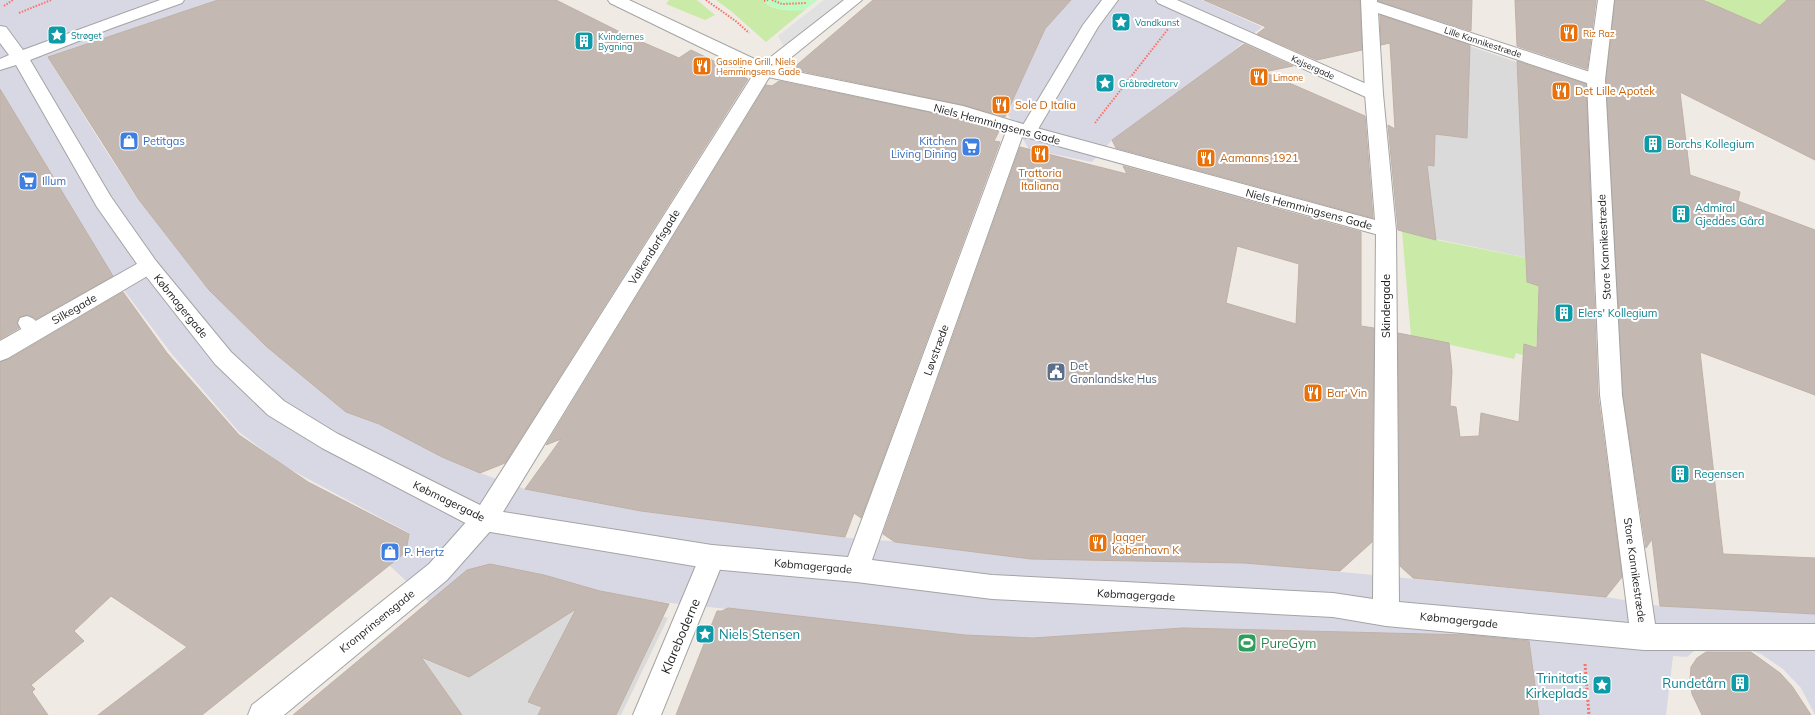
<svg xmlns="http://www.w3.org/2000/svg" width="1815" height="715" font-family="Mulish,sans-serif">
	<rect width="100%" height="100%" fill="#efeae3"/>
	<path fill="#dbdada" d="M1399,22L1581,84L1587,95L1597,284L1529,265L1528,258L1436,239L1401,229L1389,26Z
		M489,568L668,618L621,715H297Z"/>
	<path fill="#caeaa8" d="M669,0H697L715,15L705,20L666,4Z
		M716,0H763C772,13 792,10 806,9L766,42L731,11Z
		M1707,0H1787L1760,25L1706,1Z
		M1402,231L1436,240L1527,258L1539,269L1536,359L1516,353L1514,359L1411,336Z"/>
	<path fill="#befac1" d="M763,0H817C814,3 810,6 807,8C797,14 770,10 763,0Z"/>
	<path fill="#e1e1e1" d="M824,0H845L785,49L778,36Z"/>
	<path fill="#d7d8e4" d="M0,0H218L59,53L50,61L101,143L139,201L209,290L267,347L346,412L379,424L442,457L480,473L525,489L641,511L866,540L893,541L1031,559L1245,563L1606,597L1660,606L1815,614V715L1801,688L1783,669L1761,654L1747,649L1699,647L1687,657L1673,656L1666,715H1539L1529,643L1412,634L1183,628L1033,638L965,635L662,602L600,591L543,575L429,602L389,565L407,552L409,533L284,466L239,432L171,353L111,273L0,89Z
		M1071,0H1202L1262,27L1227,56L1112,140L1092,162L1029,149L1007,113L1045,30Z"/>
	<path fill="#c3b9b2" stroke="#c0b0a5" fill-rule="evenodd" d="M218,0H556L626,35L679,58L691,50L720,64L718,66L748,79L505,463L480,473L442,457L379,424L346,412L267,347L209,290L139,200L48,57Z
		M873,0H1071L1045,29L1005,117L963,105L792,69Z
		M1204,0H1360L1362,50L1317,60L1257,34L1266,27Z
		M1378,0H1472L1471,31L1378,1Z
		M1515,0H1596L1587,69L1517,46Z
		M1615,0H1703L1760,25L1787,0H1815V160L1680,92L1690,175L1740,192L1738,201L1815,230V395L1700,352L1723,554L1815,558V614L1660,606L1652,539L1646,548L1623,395L1606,80Z
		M1380,15L1470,45L1467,138L1435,134L1434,166L1427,165L1436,240L1398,230L1388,125L1395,129L1390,43L1381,45Z
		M1244,44L1293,66L1264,72L1365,116L1373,218L1116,148L1112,140Z
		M1517,61L1586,84L1598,395L1622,577L1606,597L1413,578L1400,566L1398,333L1449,343L1452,371L1450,406L1456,407L1460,437L1479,436L1481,413L1519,422L1524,344L1537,348L1539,286L1527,282Z
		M779,81L961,119L999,131L994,141L1000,142L861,518L854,513L845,537L641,511L525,489L561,439L546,445L766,85L772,86Z
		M0,89L113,276L36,319L27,315L20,317L17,322L19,328L0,339Z
		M1020,147L1127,174L1123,166L1361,232V326L1374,328L1372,542L1340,571L1244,563L1031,559L895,542L883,534ZM1237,246L1299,264L1296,324L1226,303Z
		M123,292L167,353L239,435L308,482L409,534L406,552L202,715H98L187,647L111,596L74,631L84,641L31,685L35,689L32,692L48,715H0V362L9,359Z
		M490,564L544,575L600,591L669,604L616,715H538L542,707L528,702L576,609L469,677L421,657L462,715H293L467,570Z
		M728,608L965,635L1033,638L1183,628L1468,635L1529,641L1539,715H676L717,611H722Z
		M1706,652H1751L1780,673L1792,686L1811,715H1702L1692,694L1690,680L1691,667L1697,658Z"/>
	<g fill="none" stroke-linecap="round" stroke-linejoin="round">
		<defs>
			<path id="service" d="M27,316C35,318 39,324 43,332L41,337C28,341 23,333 18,323L20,318Z"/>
			<path id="pedestrian" d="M160,0H184L182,3L112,28L30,60L111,197L156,261L231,352L284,401L338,434L480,505L758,67L764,65L770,67L773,71L503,512L712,545L848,557L1007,129L1010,125L1016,123L1023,125L1083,25L1102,0H1118L1098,27L1034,136L1028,138L1022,137L872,560L992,575L1333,593L1373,599L1376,230L1379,225L1386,223L1393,225L1396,230L1399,602L1629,623L1600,395L1587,80L1598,0H1614L1605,80L1622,395L1655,624H1815V650H1644L1386,626L1333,617L992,599L856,582L712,569L484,531L475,528L322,448L268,415L215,364L142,271L97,207L16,65L0,70V59L9,55L0,43V26L6,27L23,50Z
				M1156,0H1177L1380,90L1383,94L1380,98L1374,100L1368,98L1158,3Z"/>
			<path id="minor" d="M608,0H629L763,63L844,0H862L778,68L963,106L1033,127L1375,220L1365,94L1361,0H1377V2L1602,76L1605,80L1602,84L1596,86L1590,84L1378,13L1383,94L1396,230L1393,235L1386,237L1022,136L961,118L758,75L610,3Z
				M149,258L156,261L159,266L156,271L8,358L0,361V341L142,261Z
				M484,509L493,512L496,520L493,528L447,580L284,715H248L252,705L429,564L475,512Z
				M712,545L721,549L725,557L661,715H633L703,549Z"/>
		</defs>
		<use href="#service" stroke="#a4a4a4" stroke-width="2"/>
		<use href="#pedestrian" stroke="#a4a4a4" stroke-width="2"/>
		<use href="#minor" stroke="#a4a4a4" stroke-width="2"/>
		<path stroke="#fc7167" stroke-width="2" stroke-dasharray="1.5 1.5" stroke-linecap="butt" d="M706,0L737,22L749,33
			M772,0L782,4L806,3
			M764,1L768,0
			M4,6L13,0
			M19,13L51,0
			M1095,123L1168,29"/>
		<path stroke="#fc7167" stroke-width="3" stroke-dasharray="2 2" stroke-linecap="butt" d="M1585,664L1589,715"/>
		<use href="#service" fill="#fff" fill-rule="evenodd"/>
		<use href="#pedestrian" fill="#fff" fill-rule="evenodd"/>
		<use href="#minor" fill="#fff" fill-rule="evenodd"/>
	</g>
	<defs>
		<symbol id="sight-square" viewBox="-11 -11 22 22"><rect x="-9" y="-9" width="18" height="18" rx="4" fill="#0f9aa8" stroke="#fff"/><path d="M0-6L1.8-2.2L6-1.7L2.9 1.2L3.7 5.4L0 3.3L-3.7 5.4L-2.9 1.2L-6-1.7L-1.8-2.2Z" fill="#fff"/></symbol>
		<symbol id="restaurant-square" viewBox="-11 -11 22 22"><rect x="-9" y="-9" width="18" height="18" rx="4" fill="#e8710a" stroke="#fff"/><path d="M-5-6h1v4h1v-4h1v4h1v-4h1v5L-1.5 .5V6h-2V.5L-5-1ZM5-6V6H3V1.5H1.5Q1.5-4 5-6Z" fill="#fff"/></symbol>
		<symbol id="building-square" viewBox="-11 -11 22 22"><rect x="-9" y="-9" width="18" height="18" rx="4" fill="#0f9aa8" stroke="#fff"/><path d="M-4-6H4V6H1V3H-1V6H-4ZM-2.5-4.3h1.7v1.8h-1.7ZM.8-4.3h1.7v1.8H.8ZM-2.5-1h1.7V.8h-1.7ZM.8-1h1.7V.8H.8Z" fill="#fff"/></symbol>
		<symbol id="shop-square" viewBox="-11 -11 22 22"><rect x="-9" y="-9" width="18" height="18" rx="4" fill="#3f7fe0" stroke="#fff"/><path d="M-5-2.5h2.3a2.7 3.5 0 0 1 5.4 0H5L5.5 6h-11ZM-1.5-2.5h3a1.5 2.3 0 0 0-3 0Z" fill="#fff"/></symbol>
		<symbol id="supermarket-square" viewBox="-11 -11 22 22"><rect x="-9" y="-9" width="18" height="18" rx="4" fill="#3f7fe0" stroke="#fff"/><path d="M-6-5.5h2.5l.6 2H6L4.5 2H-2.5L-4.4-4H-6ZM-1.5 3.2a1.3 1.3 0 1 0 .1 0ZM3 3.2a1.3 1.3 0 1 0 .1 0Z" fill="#fff"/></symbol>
		<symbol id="civic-square" viewBox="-11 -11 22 22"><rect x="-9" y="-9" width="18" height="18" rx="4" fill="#5c6f8a" stroke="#fff"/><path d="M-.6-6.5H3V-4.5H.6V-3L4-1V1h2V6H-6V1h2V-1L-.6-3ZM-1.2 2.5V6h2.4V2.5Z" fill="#fff"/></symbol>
		<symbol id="stadium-square" viewBox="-11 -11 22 22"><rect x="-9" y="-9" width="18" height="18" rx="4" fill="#2e9e5b" stroke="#fff"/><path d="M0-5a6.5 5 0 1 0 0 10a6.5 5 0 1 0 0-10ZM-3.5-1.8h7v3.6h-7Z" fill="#fff"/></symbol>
	</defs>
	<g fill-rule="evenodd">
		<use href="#sight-square" x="1110" y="11" width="22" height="22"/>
		<use href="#restaurant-square" x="1558" y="22" width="22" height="22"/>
		<use href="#sight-square" x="46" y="24" width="22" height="22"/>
		<use href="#building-square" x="573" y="30" width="22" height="22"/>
		<use href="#restaurant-square" x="691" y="55" width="22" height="22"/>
		<use href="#restaurant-square" x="1248" y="66" width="22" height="22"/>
		<use href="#sight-square" x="1094" y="72" width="22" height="22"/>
		<use href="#restaurant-square" x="1550" y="80" width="22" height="22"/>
		<use href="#restaurant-square" x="990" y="94" width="22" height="22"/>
		<use href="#shop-square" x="118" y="130" width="22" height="22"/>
		<use href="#building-square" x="1642" y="133" width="22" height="22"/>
		<use href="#supermarket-square" x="960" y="136" width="22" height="22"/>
		<use href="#restaurant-square" x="1029" y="143" width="22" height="22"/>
		<use href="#restaurant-square" x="1195" y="147" width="22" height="22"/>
		<use href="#supermarket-square" x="17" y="170" width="22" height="22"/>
		<use href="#building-square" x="1670" y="203" width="22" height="22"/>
		<use href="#building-square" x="1553" y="302" width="22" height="22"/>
		<use href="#civic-square" x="1045" y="361" width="22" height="22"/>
		<use href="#restaurant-square" x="1302" y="382" width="22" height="22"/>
		<use href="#building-square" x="1669" y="463" width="22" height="22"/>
		<use href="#restaurant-square" x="1087" y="532" width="22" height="22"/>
		<use href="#shop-square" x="379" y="541" width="22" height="22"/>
		<use href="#sight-square" x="694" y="623" width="22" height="22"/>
		<use href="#stadium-square" x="1236" y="632" width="22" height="22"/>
		<use href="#building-square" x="1729" y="672" width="22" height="22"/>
		<use href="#sight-square" x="1591" y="674" width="22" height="22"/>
	</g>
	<g text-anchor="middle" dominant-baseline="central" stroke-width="4" stroke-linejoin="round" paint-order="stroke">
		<g font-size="9" fill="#0d838f" stroke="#fff" text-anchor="start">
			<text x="1135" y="22">Vandkunst</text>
			<text x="71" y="35">Strøget</text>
			<text x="598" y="36">Kvindernes<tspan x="598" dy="10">Bygning</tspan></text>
			<text x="1119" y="83">Gråbrødretorv</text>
		</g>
		<g font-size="9" fill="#c56008" stroke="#fff" text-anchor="start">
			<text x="1583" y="33">Riz Raz</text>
			<text x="716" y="61">Gasoline Grill, Niels<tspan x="716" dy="10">Hemmingsens Gade</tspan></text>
			<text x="1273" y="77">Limone</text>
		</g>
		<g font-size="9" fill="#1d1d1d" stroke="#fff">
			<text transform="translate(1483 42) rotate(18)">Lille Kannikestræde</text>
			<text transform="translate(1313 67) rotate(24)">Kejsergade</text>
		</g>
		<g font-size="11" fill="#c56008" stroke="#fff" text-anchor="start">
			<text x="1575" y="91">Det Lille Apotek</text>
			<text x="1015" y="105">Sole D Italia</text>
			<text x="1220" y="158">Aamanns 1921</text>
			<text x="1040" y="173" text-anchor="middle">Trattoria<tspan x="1040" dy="13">Italiana</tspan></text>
			<text x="1327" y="393">Bar' Vin</text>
			<text x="1112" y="537">Jagger<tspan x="1112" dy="13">København K</tspan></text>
		</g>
		<g font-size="11" fill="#1d1d1d" stroke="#fff">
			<text transform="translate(997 124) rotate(15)">Niels Hemmingsens Gade</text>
			<text transform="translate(1309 209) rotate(15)">Niels Hemmingsens Gade</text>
			<text transform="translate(654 247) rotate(-58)">Valkendorfsgade</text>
			<text transform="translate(1604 247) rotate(-93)">Store Kannikestræde</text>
			<text transform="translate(181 306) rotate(51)">Købmagergade</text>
			<text transform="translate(1386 306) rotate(-90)">Skindergade</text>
			<text transform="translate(74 309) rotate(-30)">Silkegade</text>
			<text transform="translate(936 350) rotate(-70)">Løvstræde</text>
			<text transform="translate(449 501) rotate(26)">Købmagergade</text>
			<text transform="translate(813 566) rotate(5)">Købmagergade</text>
			<text transform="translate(1635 570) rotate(82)">Store Kannikestræde</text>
			<text transform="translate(1136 595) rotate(3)">Købmagergade</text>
			<text transform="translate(1459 620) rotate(6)">Købmagergade</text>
			<text transform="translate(377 621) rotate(-39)">Kronprinsensgade</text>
		</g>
		<g font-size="11" fill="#366cbe" stroke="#fff" text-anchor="start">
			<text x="143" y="141">Petitgas</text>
			<text x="957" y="141" text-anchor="end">Kitchen<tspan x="957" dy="13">Living Dining</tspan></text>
			<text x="42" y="181">Illum</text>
			<text x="404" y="552">P. Hertz</text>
		</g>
		<g font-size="11" fill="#0d838f" stroke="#fff" text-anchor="start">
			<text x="1667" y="144">Borchs Kollegium</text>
			<text x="1695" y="208">Admiral<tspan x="1695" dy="13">Gjeddes Gård</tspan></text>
			<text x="1578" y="313">Elers' Kollegium</text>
			<text x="1694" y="474">Regensen</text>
		</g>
		<g font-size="11" fill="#4e5e75" stroke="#fff" text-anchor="start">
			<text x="1070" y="366">Det<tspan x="1070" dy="13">Grønlandske Hus</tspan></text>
		</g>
		<g font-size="13" fill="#0d838f" stroke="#fff" text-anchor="end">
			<text x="719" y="634" text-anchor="start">Niels Stensen</text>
			<text x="1588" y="678">Trinitatis<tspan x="1588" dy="15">Kirkeplads</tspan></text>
			<text x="1726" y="683">Rundetårn</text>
		</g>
		<g font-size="13" fill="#1d1d1d" stroke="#fff">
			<text transform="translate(680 636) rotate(-67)">Klareboderne</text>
		</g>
		<g font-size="13" fill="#27864d" stroke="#fff" text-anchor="start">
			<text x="1261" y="643">PureGym</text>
		</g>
	</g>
</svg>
